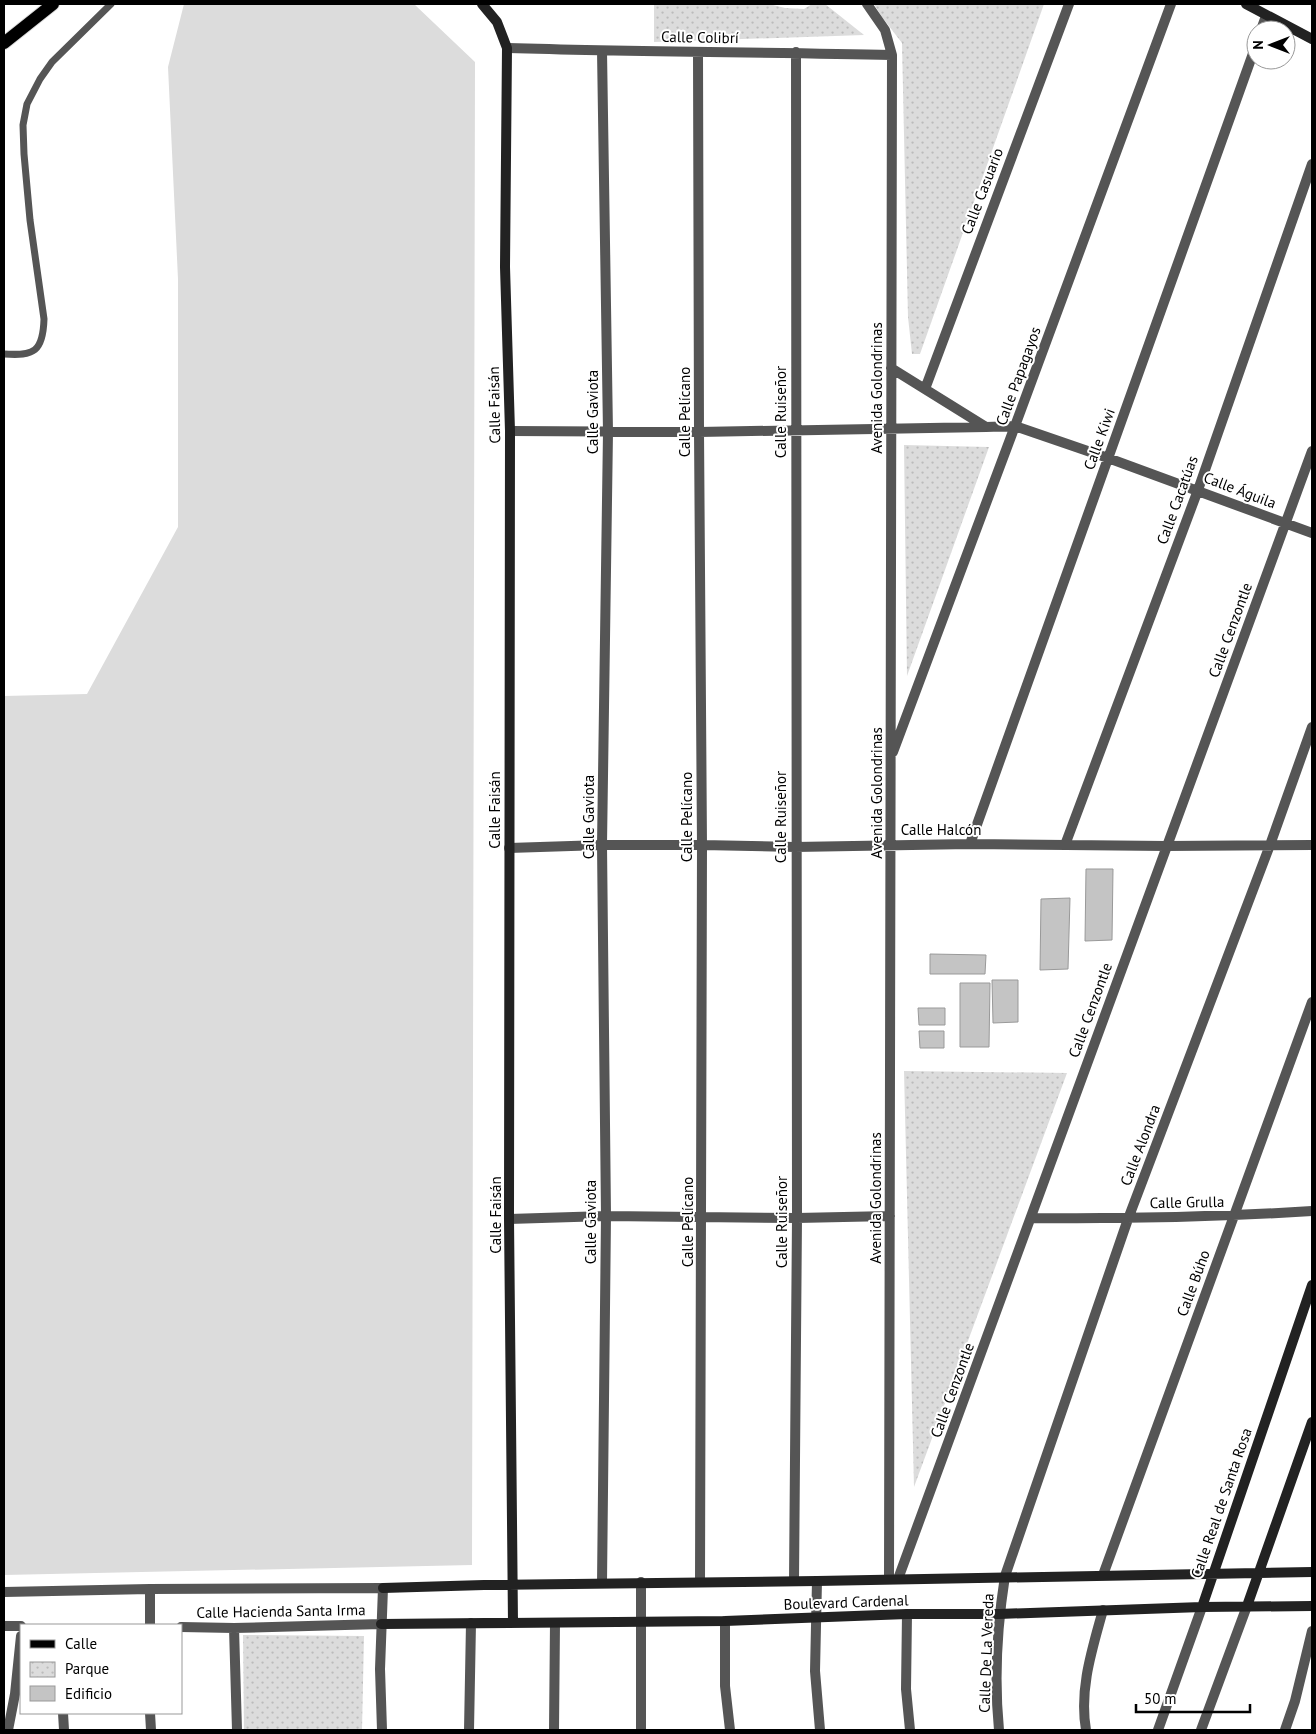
<svg xmlns="http://www.w3.org/2000/svg" width="1316" height="1734" font-family="'PT Sans',sans-serif">
	<defs>
		<pattern id="park-dots" width="8" height="8" patternUnits="userSpaceOnUse" patternTransform="scale(1.25)"><rect width="8" height="8" fill="#dcdcdc"/><path d="M2 2h.1M6 6h.1" fill="none" stroke="#bbb" stroke-width="1.8" stroke-linecap="round"/></pattern>
	</defs>
	<rect width="100%" height="100%" fill="#fff"/>
	<path fill="#dcdcdc" d="M184,4H414L475,62L472,1565L4,1575V696L87,694L178,527V279L168,67Z"/>
	<path fill="url(#park-dots)" d="M654,4H769L785,8L804,9L812,4H825L864,35L654,42Z
		M874,4H1044L920,354H912L908,317L902,43L882,17Z
		M904,445L989,447L907,676Z
		M904,1071L1067,1073L914,1487Z
		M243,1635L364,1636L362,1730H244Z"/>
	<path fill="#c4c4c4" stroke="#999" d="M1086,869H1113L1112,940L1085,941Z
		M1070,898L1068,969L1040,970L1041,899Z
		M930,954L986,955L985,974H930Z
		M992,980H1018V1022L993,1023Z
		M960,983H990L989,1047H960Z
		M918,1008H945V1025H919Z
		M919,1031H944V1048H920Z"/>
	<g fill="none" stroke-linecap="round" stroke-linejoin="round">
		<defs>
			<path id="primary" d="M4,43L53,4"/>
		</defs>
		<use href="#primary" stroke="#dbdbdb" stroke-width="14"/>
		<path stroke="#555" stroke-width="7" d="M4,354C34,356 43,352 44,319L30,220L24,154L23,125L27,104L40,79L52,62L111,4"/>
		<path stroke="#555" stroke-width="10" d="M867,4L885,30L892,55L889,1579
			M1261,30L1266,16
			M507,48C635,52 764,52 892,55
			M698,53L699,432L702,845L700,1582
			M891,368L986,427L1015,426L1108,458L1312,533
			M925,389L1069,4
			M510,431L699,432L986,427
			M893,752L1015,426L1171,4
			M970,844L1256,45
			M1065,845L1198,490L1312,164
			M509,848L602,845H702L795,847L970,844L1166,846L1312,845
			M1031,1218C1125,1219 1219,1217 1312,1211
			M509,1219L606,1216L797,1218L890,1216
			M1103,1575L1312,1002
			M898,1579L1312,451
			M794,1581L797,1218L796,52
			M817,1581L815,1671L820,1730
			M641,1582V1730
			M602,1583L606,1216L602,845L608,432L602,51
			M150,1589V1625
			M4,1592L150,1589L383,1588L380,1669L382,1730
			M907,1614L906,1689L910,1730
			M725,1621V1686L730,1730
			M4,1626H21
			M181,1627L234,1628L381,1624
			M234,1628L237,1730
			M63,1713L64,1730
			M150,1713L151,1730
			M8,1730L15,1694L21,1636
			M469,1730L471,1623
			M554,1730L555,1623
			M999,1730C994,1679 997,1627 1005,1576L1128,1219L1270,845L1312,727
			M1086,1730C1079,1689 1092,1650 1103,1610
			M1158,1730L1202,1607
			M1201,1730L1247,1606
			M1285,1730L1295,1701L1312,1631"/>
		<path stroke="#222" stroke-width="10" d="M482,4L497,22L507,48L505,267L510,431L509,1219L513,1623
			M1246,4L1312,39
			M383,1588L484,1585L817,1581L1312,1572
			M1247,1606L1312,1422
			M1202,1607L1312,1285
			M381,1624L725,1621L907,1614H999L1202,1607L1312,1606"/>
		<use href="#primary" stroke="#000" stroke-width="12"/>
	</g>
	<g text-anchor="middle" dominant-baseline="central" stroke-width="4" stroke-linejoin="round" paint-order="stroke">
		<g font-size="15" fill="#000" stroke="#fff">
			<text transform="translate(700 37) rotate(1)">Calle Colibrí</text>
			<text transform="translate(982 191) rotate(-69)">Calle Casuario</text>
			<text transform="translate(1018 376) rotate(-70)">Calle Papagayos</text>
			<text transform="translate(876 388) rotate(-90)">Avenida Golondrinas</text>
			<text transform="translate(494 405) rotate(-91)">Calle Faisán</text>
			<text transform="translate(592 412) rotate(-90)">Calle Gaviota</text>
			<text transform="translate(684 412) rotate(-90)">Calle Pelícano</text>
			<text transform="translate(780 412) rotate(-90)">Calle Ruiseñor</text>
			<text transform="translate(1099 439) rotate(-70)">Calle Kiwi</text>
			<text transform="translate(1240 490) rotate(21)">Calle Águila</text>
			<text transform="translate(1177 500) rotate(-70)">Calle Cacatúas</text>
			<text transform="translate(1230 630) rotate(-70)">Calle Cenzontle</text>
			<text transform="translate(876 793) rotate(-90)">Avenida Golondrinas</text>
			<text transform="translate(494 810) rotate(-90)">Calle Faisán</text>
			<text transform="translate(588 817) rotate(-90)">Calle Gaviota</text>
			<text transform="translate(686 817) rotate(-90)">Calle Pelícano</text>
			<text transform="translate(780 817) rotate(-90)">Calle Ruiseñor</text>
			<text x="941" y="829">Calle Halcón</text>
			<text transform="translate(1090 1010) rotate(-70)">Calle Cenzontle</text>
			<text transform="translate(1140 1145) rotate(-69)">Calle Alondra</text>
			<text transform="translate(875 1198) rotate(-90)">Avenida Golondrinas</text>
			<text transform="translate(1187 1202) rotate(-1)">Calle Grulla</text>
			<text transform="translate(495 1215) rotate(-90)">Calle Faisán</text>
			<text transform="translate(590 1222) rotate(-90)">Calle Gaviota</text>
			<text transform="translate(687 1222) rotate(-90)">Calle Pelícano</text>
			<text transform="translate(781 1222) rotate(-90)">Calle Ruiseñor</text>
			<text transform="translate(1193 1283) rotate(-70)">Calle Búho</text>
			<text transform="translate(952 1390) rotate(-70)">Calle Cenzontle</text>
			<text transform="translate(1221 1503) rotate(-71)">Calle Real de Santa Rosa</text>
			<text transform="translate(846 1602) rotate(-2)">Boulevard Cardenal</text>
			<text transform="translate(281 1611) rotate(-1)">Calle Hacienda Santa Irma</text>
			<text transform="translate(986 1653) rotate(-88)">Calle De La Vereda</text>
		</g>
	</g>
	<rect width="1316" height="1734" fill="none" stroke="#000000" stroke-width="10"/>
	<rect x="20" y="1624" width="162" height="90" fill="#ffffff" stroke="#999999"/>
	<rect x="30" y="1640" width="25" height="8" fill="#000000" stroke="#999999"/>
	<text x="65" y="1649" font-size="15" fill="#000000">Calle</text>
	<rect x="30" y="1662" width="25" height="15" fill="url(#park-dots)" stroke="#999999"/>
	<text x="65" y="1674" font-size="15" fill="#000000">Parque</text>
	<rect x="30" y="1686" width="25" height="15" fill="#c4c4c4" stroke="#999999"/>
	<text x="65" y="1699" font-size="15" fill="#000000">Edificio</text>
	<g transform="translate(1271 45) rotate(270)"><circle r="24" fill="#ffffff" stroke="#999999"/>
	<path d="M0-4L9 19L0 12L-9 19Z" fill="#000000"/>
	<text y="-8" font-size="14" font-weight="bold" text-anchor="middle" fill="#000000">N</text>
	</g>
	<path d="M1136 1704v8h114v-8" fill="none" stroke="#000000" stroke-width="2.5"/>
	<text x="1144" y="1704" font-size="15" fill="#000000" stroke="#ffffff" stroke-width="4" paint-order="stroke">50 m</text>
</svg>
